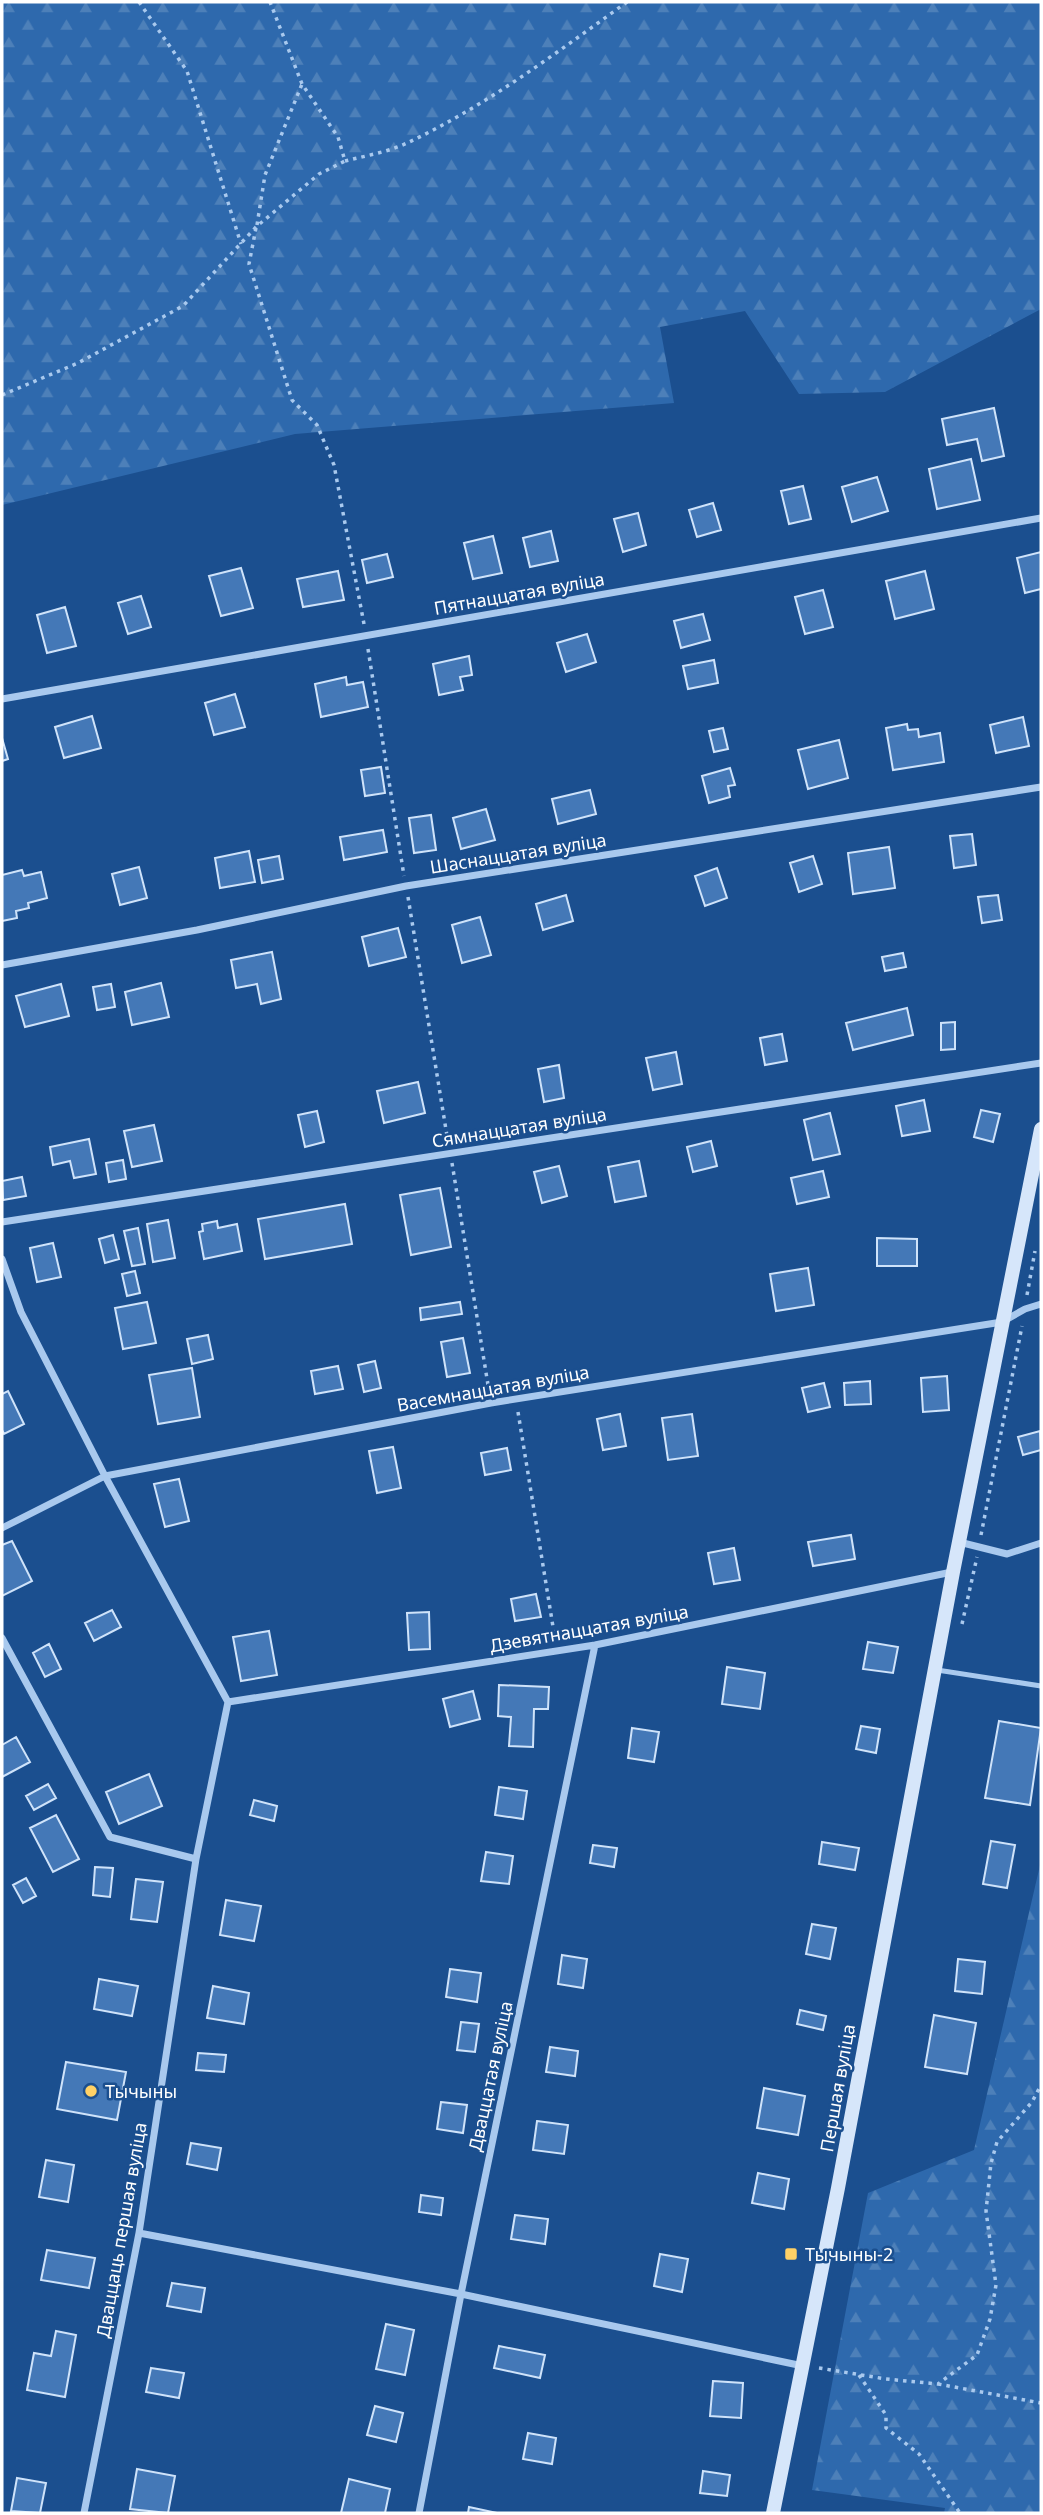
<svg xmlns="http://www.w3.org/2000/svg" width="1043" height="2515" font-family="'Noto Sans',sans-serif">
	<defs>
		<pattern id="forest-firs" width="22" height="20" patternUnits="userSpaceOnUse" patternTransform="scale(1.75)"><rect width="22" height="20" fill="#2e69ad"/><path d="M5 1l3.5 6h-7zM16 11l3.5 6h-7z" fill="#4d80b9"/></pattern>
	</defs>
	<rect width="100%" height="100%" fill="#1b4f8f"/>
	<path fill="url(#forest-firs)" d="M2,2H1041V309L885,392L799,394L745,311L660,327L674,403L295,434L2,505Z
		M1041,1861V2513H944L945,2508L812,2490L868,2193L974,2150Z"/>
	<path fill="#4478b7" stroke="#cfe3fa" stroke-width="2" d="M994,408L1004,456L982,461L977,439L947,445L942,419Z
		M971,459L980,500L937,509L929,469Z
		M877,477L888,511L852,522L842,487Z
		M803,486L811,519L789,524L781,491Z
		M713,503L721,530L697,537L689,510Z
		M638,513L646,545L623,552L614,519Z
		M551,531L558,561L530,567L523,538Z
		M493,536L502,573L473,579L464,543Z
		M1041,552V589L1025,593L1017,558Z
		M387,554L393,577L367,583L362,560Z
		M241,568L253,608L221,616L209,576Z
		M338,571L344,600L303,607L297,579Z
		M925,571L934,609L895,619L886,581Z
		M823,590L833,627L805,634L795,597Z
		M141,596L151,627L128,634L118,603Z
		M65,607L76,646L47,653L37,615Z
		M703,614L710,640L681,648L674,621Z
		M587,634L596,662L566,672L557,643Z
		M469,656L472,675L460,677L463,690L439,695L433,664Z
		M714,660L718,683L688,689L683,666Z
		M346,677L347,685L363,682L368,707L321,717L315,684Z
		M235,694L245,727L214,735L205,703Z
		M92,716L101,748L64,758L55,727Z
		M1023,717L1029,746L996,753L990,725Z
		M907,724L908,730L918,729L919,737L940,733L944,762L893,770L886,728Z
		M723,728L728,749L714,752L709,731Z
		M2,738L8,759L2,761Z
		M839,740L848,778L808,789L798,750Z
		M381,767L385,793L365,796L361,770Z
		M730,768L735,785L728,786L730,797L709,803L702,776Z
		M590,790L596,814L558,824L552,799Z
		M486,809L495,840L461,849L453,818Z
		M431,815L436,850L414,853L409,818Z
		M383,830L387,852L344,860L340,837Z
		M972,834L976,865L954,868L950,836Z
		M889,847L895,888L853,894L848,853Z
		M249,851L255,882L220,888L215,858Z
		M279,856L283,879L262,883L258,860Z
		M813,856L822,884L799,892L790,863Z
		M139,867L147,898L120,905L112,874Z
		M717,868L727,898L705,906L695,876Z
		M22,870L24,876L41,872L47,898L28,903L29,908L16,911L17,918L2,921V875Z
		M566,895L573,921L543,930L536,904Z
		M998,895L1002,920L982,923L978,897Z
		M480,917L491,955L462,963L452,925Z
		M398,928L406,957L369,966L362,937Z
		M272,952L281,999L261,1004L257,984L236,988L231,960Z
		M903,953L906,967L885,971L882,957Z
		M161,983L169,1017L132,1025L125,992Z
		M61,984L69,1016L25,1027L16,996Z
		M111,984L115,1007L97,1010L93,987Z
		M907,1008L913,1035L853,1050L846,1023Z
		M955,1022V1049L941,1050V1023Z
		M782,1034L787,1061L765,1065L760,1038Z
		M676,1052L682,1084L653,1090L646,1058Z
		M559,1065L564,1098L544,1102L538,1069Z
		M418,1082L425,1113L384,1123L377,1091Z
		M924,1100L930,1131L902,1136L896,1106Z
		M981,1110L1000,1114L993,1142L974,1137Z
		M317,1111L324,1142L305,1147L298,1115Z
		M830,1113L840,1154L813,1160L804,1120Z
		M154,1125L162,1161L132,1167L124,1131Z
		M89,1139L96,1174L74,1178L70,1161L53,1165L50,1147Z
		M711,1141L717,1166L693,1172L687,1147Z
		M123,1160L126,1179L109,1182L106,1163Z
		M639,1161L646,1196L615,1202L608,1167Z
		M559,1166L567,1196L542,1203L534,1172Z
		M823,1171L829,1197L797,1204L791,1178Z
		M22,1177L26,1196L3,1200L2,1181Z
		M440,1188L451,1247L411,1255L400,1195Z
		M345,1204L352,1244L265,1259L258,1219Z
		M168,1220L175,1258L153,1262L147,1224Z
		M217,1221L218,1228L237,1224L242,1251L204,1259L199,1232L203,1231L202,1224Z
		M138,1228L145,1264L132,1266L124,1231Z
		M113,1235L119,1259L105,1263L99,1239Z
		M877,1238L917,1239V1266H877Z
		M53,1243L61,1277L37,1282L30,1248Z
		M808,1268L814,1305L776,1311L770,1274Z
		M135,1271L140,1293L127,1296L122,1274Z
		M147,1302L156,1343L123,1349L115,1308Z
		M460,1302L462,1314L421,1320L420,1308Z
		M208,1335L213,1359L192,1364L187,1339Z
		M463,1338L470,1373L447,1377L441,1342Z
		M375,1361L381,1388L364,1392L358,1365Z
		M338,1366L343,1389L315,1394L311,1371Z
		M192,1368L200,1417L158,1424L149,1375Z
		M947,1376L949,1410L923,1412L921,1378Z
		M870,1381L871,1404L845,1405L844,1383Z
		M824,1383L830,1407L808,1412L802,1388Z
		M8,1391L24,1424L4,1434L2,1430V1394Z
		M620,1414L626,1446L603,1450L597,1419Z
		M692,1414L698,1456L668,1460L662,1418Z
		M1040,1431L1041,1450L1023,1455L1018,1437Z
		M393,1447L401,1488L377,1493L369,1451Z
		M507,1448L511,1470L485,1475L481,1453Z
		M179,1479L189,1521L165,1527L154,1484Z
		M851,1535L855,1559L813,1566L808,1542Z
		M12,1541L32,1581L2,1596V1545Z
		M734,1548L740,1580L714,1584L708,1553Z
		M536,1594L541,1617L515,1621L511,1599Z
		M112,1610L121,1627L94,1641L85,1623Z
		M429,1612L430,1649L409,1650L407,1613Z
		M269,1631L277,1675L241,1681L233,1637Z
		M868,1642L898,1647L893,1673L863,1669Z
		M49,1644L61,1669L45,1677L33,1653Z
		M727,1667L765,1673L760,1709L722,1704Z
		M499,1685L549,1687L548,1709H534L533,1747L509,1746L511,1717L498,1716Z
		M473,1691L480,1719L450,1727L443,1699Z
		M999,1721L1041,1728L1030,1805L985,1798Z
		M861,1726L880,1729L876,1753L856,1749Z
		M632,1728L659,1732L654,1762L628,1758Z
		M16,1737L30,1762L2,1777V1745Z
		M149,1774L162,1806L119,1824L106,1792Z
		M48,1784L56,1798L34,1810L26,1796Z
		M499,1787L527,1791L523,1819L495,1815Z
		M254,1800L277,1806L274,1821L250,1815Z
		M56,1815L79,1859L53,1872L30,1828Z
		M991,1841L1015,1845L1007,1888L983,1884Z
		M822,1842L859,1848L855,1870L819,1864Z
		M593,1845L617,1848L614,1867L590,1863Z
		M486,1852L513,1856L509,1884L481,1881Z
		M95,1867L113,1868L110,1897L93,1895Z
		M26,1878L36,1896L23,1903L13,1885Z
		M136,1879L163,1882L157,1922L131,1919Z
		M226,1900L261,1906L254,1941L220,1935Z
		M812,1924L836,1928L830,1959L806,1954Z
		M562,1955L587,1959L583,1988L558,1984Z
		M958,1959L985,1962L982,1994L955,1991Z
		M450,1969L481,1973L477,2002L446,1997Z
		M99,1979L138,1986L132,2016L94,2009Z
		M213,1986L249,1993L244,2024L207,2018Z
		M800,2010L826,2016L823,2030L797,2024Z
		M934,2015L976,2023L967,2074L925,2067Z
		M461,2022L479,2024L475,2052L457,2050Z
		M550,2047L578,2051L575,2076L546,2072Z
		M198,2053L226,2055L224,2072L196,2070Z
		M66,2062L126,2072L117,2120L57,2109Z
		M764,2088L805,2096L798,2135L757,2128Z
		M441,2102L467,2105L463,2133L437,2129Z
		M537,2121L568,2125L564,2154L533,2150Z
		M191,2143L221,2148L217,2170L187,2164Z
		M46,2160L74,2165L68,2202L39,2197Z
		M758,2173L789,2179L784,2209L752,2203Z
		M421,2195L443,2198L441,2215L419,2212Z
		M515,2215L548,2219L545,2244L511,2239Z
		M47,2250L95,2258L89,2288L41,2280Z
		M660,2254L688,2259L682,2292L654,2286Z
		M172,2283L205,2288L201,2312L167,2306Z
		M386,2324L414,2330L405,2375L376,2369Z
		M56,2331L76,2335L65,2397L27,2390L34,2353L51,2356Z
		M499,2346L545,2355L540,2378L494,2368Z
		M151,2368L184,2373L179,2398L146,2392Z
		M713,2381L743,2383L741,2418L710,2416Z
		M375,2406L403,2413L396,2442L367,2435Z
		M528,2433L556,2438L552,2464L523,2459Z
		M137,2469L175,2476L168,2513L130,2509Z
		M703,2471L730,2475L727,2496L700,2493Z
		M17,2478L46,2483L40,2513L11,2511Z
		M349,2479L390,2489L385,2513H341Z
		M469,2507L497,2513H468Z"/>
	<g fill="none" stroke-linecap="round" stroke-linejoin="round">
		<path stroke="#a9c9ee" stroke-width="3.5" stroke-dasharray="3.5 5" stroke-linecap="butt" d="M139,2L187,71L241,244
			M345,161C365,156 388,152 407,143C486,106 556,53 627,2
			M257,225L265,175L302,84
			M256,228L249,264L292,400L317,425L334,465L364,624
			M2,395L78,363L183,306L256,227L319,174L345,161L338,137L302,84L270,2
			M368,649L404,876
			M408,897L448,1142
			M452,1163L489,1391
			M1027,1295L1035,1251
			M518,1412L555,1639
			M981,1535L1022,1326
			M962,1624L977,1557
			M819,2368L886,2379L938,2384L977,2355L990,2319L996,2285L986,2211L991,2163L997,2142L1032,2102L1041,2085
			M859,2375L886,2415V2428L919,2454L960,2513
			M938,2384L1041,2403"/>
		<path stroke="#a9c9ee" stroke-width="5" d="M937,1670L1041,1686"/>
		<path stroke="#a9c9ee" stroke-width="7" d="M2,699L1041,518
			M2,965L197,930L406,886L1041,787
			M2,1222L1041,1063
			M2,1259L21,1312L105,1476L228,1702
			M2,1528L105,1476L491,1403L1002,1322L1025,1309L1041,1304
			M959,1542L1007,1554L1041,1543
			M2,1638L110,1837L196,1859
			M228,1702L595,1645L952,1572
			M139,2233L461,2294L803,2366
			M84,2513L139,2233L196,1859L228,1702
			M419,2513L461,2294L595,1645"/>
		<path stroke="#d6e6fa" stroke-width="14" d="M773,2513L838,2188L953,1572L1041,1129"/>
	</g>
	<g fill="#ffd166" stroke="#1b4f8f" stroke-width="2.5">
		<circle cx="91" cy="2091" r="7"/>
		<rect x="784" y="2247" width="14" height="14" rx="3.5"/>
	</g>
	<g text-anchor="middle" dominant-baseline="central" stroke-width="5" stroke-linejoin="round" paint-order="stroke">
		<g font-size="18" fill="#fff" stroke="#1b4f8f">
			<text transform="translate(519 593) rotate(-10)">Пятнаццатая вуліца</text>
			<text transform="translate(518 853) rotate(-9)">Шаснаццатая вуліца</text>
			<text transform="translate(519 1127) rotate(-9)">Сямнаццатая вуліца</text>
			<text transform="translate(493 1388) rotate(-10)">Васемнаццатая вуліца</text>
			<text transform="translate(589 1628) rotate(-10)">Дзевятнаццатая вуліца</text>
			<text transform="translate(490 2076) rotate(-78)">Дваццатая вуліца</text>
			<text transform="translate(837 2088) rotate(-80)">Першая вуліца</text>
			<text transform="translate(121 2230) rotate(-80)">Дваццаць першая вуліца</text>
		</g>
		<g font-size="18" fill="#fff" stroke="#1b4f8f" text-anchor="start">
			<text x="105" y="2091">Тычыны</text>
			<text x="805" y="2254">Тычыны-2</text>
		</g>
	</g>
	<rect width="1043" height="2515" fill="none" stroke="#ffffff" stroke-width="7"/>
</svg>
